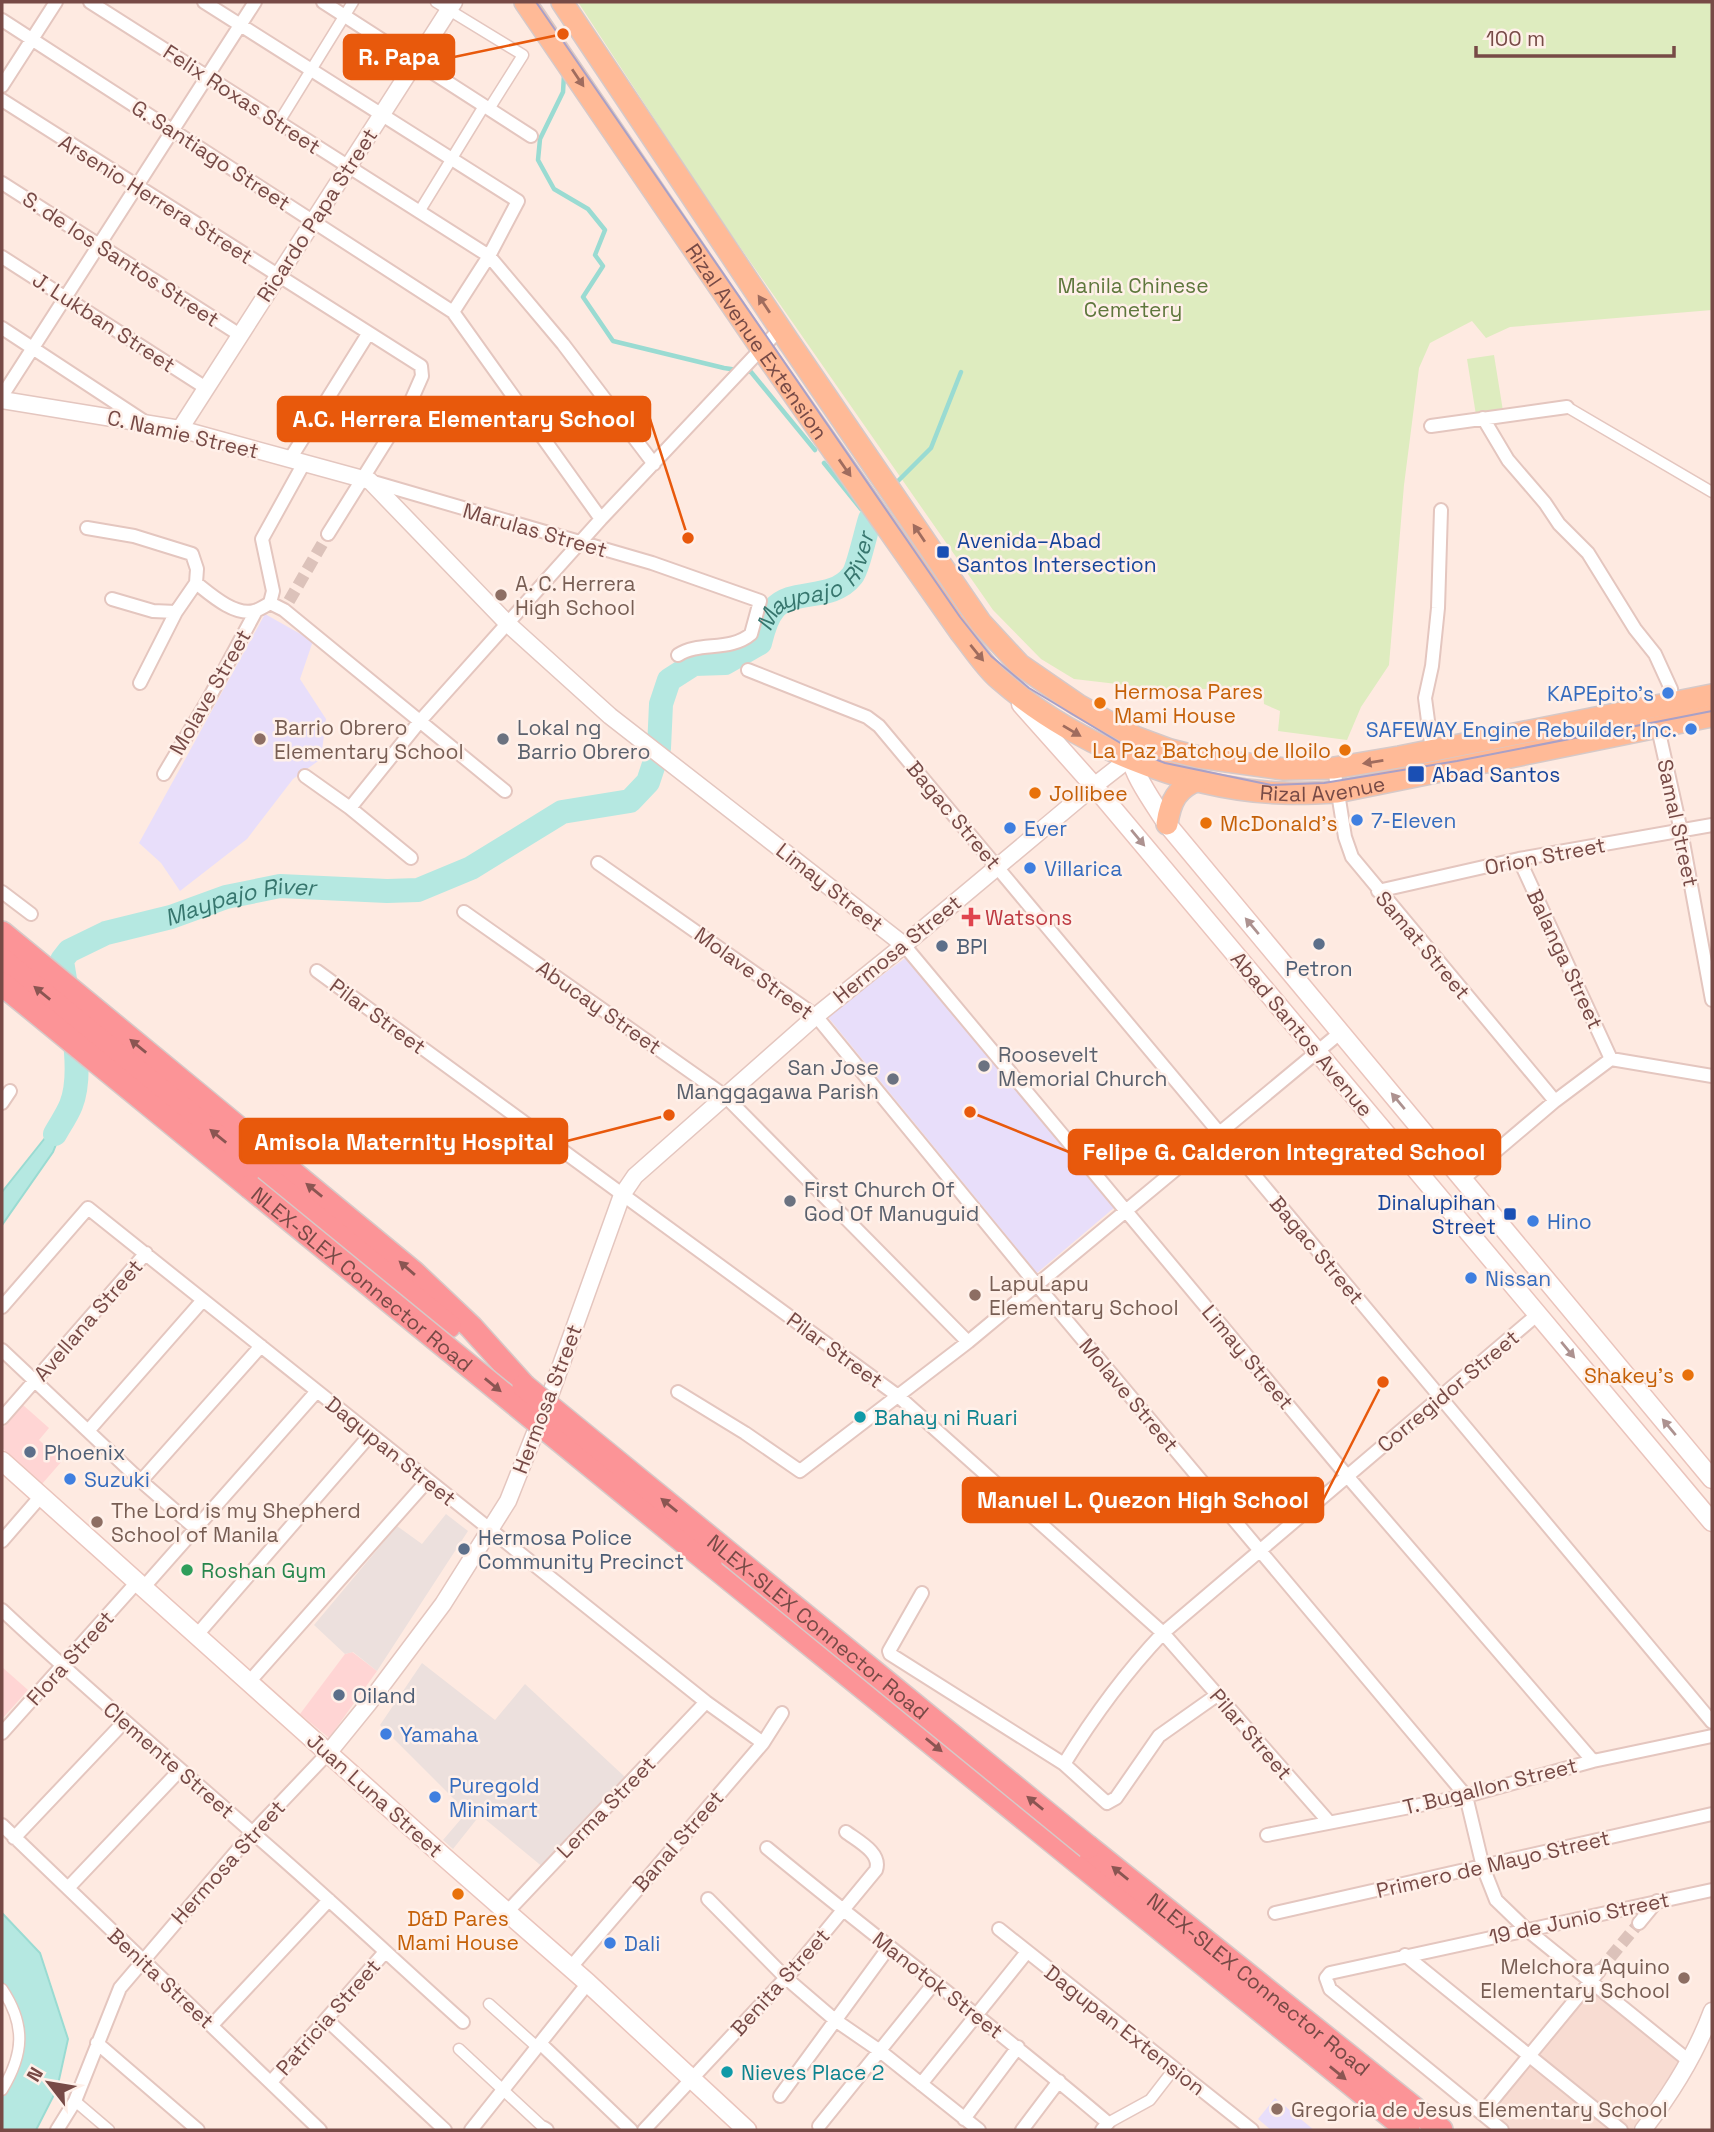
<svg xmlns="http://www.w3.org/2000/svg" width="1714" height="2132" font-family="'Space Grotesk',sans-serif">
	<rect width="100%" height="100%" fill="#feeae1"/>
	<path fill="#f8dcd2" d="M1590,1987L1680,2062L1632,2130H1510L1490,2112L1538,2057Z"/>
	<path fill="#ffd5d4" d="M23,1405L49,1428L39,1440L62,1461L42,1484L2,1448V1429Z
		M352,1652L377,1671L329,1738L300,1714L345,1654Z
		M2,1667L28,1690L2,1719Z"/>
	<path fill="#ece0dd" d="M446,1514L468,1531L377,1671L353,1652L345,1654L314,1625L397,1526L422,1544Z
		M422,1663L495,1720L525,1684L625,1777L544,1868L480,1815L453,1849L443,1840L467,1812L380,1725Z"/>
	<path fill="#e8defa" d="M265,614L313,641L300,679L326,719L321,759L293,779L247,839L180,891L161,863L139,843Z
		M908,956L1115,1207L1037,1273L827,1016Z
		M1275,2098L1314,2130H1271L1258,2119Z"/>
	<path fill="#deecbf" d="M578,2H1712V310L1510,327L1486,338L1472,321L1430,343L1419,368L1404,485L1389,665L1361,707L1347,740L1278,731L1280,711L1264,704L1263,689H1160L1074,679L1041,659L993,610L710,204Z
		M1494,355L1503,411L1476,415L1467,359Z"/>
	<path fill="#b5e8e1" stroke="#9adbd2" stroke-width="2" d="M72,1104L53,1152L2,1225V1192Z
		M2,1913L40,1953L68,2039L57,2089L36,2130H2V2095L20,2064L24,2028L17,2009L2,1982Z"/>
	<g fill="none" stroke-linecap="round" stroke-linejoin="round">
		<path stroke="#9adbd2" stroke-width="4.5" d="M564,75L563,92L540,139L538,160L554,189L588,209L605,230L595,255L603,266L583,297L613,341L724,368L751,372L815,450
			M824,463L861,509
			M898,481L931,448L961,372"/>
		<g stroke="#b5e8e1" stroke-width="24">
			<path id="s1" d="M659,748L661,704L669,680L694,664L725,663L760,643C763,631 766,618 774,609C791,588 832,602 852,576C858,569 866,531 870,519"/>
			<path id="s2" d="M55,1134C60,1125 67,1115 71,1105C86,1068 67,1000 62,960L69,951L106,933L171,917L226,897L280,886L387,891L418,890L471,868L562,812L630,801L648,782L656,758"/>
		</g>
		<path stroke="#dcc2ba" stroke-width="12" stroke-dasharray="12 6" stroke-linecap="butt" d="M289,601L328,534
			M1599,1971L1639,1923"/>
		<defs>
			<path id="pedestrian" d="M436,2L523,55L489,109
				M279,122L353,2
				M419,212L484,106
				M1567,407L1712,492
				M2,1989C26,2025 24,2054 2,2090
				M489,2004L537,2047
				M459,2049L544,2128
				M75,2101L109,2130
				M1108,2123L1150,2100L1174,2069"/>
			<path id="minor" d="M90,2L489,256L563,344L654,464
				M204,2L518,201L489,256L453,312
				M323,2L531,136
				M2,20L453,312L601,519
				M2,86L56,2
				M2,100L421,366L422,376L411,401L328,534
				M2,183L240,335
				M2,257L206,388
				M2,328L145,422
				M2,396L255,2
				M1483,418L1508,460L1545,503L1559,524L1588,553L1635,629L1655,654L1671,689L1673,707
				M1431,426L1567,407
				M290,459L368,334
				M370,481L652,563L760,601L751,634C730,652 699,641 678,655
				M87,528L134,536L192,554L197,569L196,583L176,612L140,683
				M196,583C210,594 234,616 254,611C259,610 265,606 270,603L284,610L505,791
				M112,599L153,611L176,612
				M270,603L273,591L262,539L304,463
				M748,670L867,717L879,726L1712,1722
				M1658,728L1681,831L1712,1000
				M1432,751L1425,698L1432,666L1438,608L1441,510
				M1334,768L1345,837L1352,857L1555,1101
				M164,774L208,700L256,611
				M305,776L350,808L411,858
				M350,808L420,721L601,519L780,329
				M1519,859L1611,1059
				M598,863L816,1016L1036,1284L1466,1796L1483,1867L1496,1900L1526,1929L1689,2061
				M1378,891L1519,859L1712,825
				M2,892L31,914
				M464,912L725,1096L968,1342
				M904,945L1348,1477L1593,1761
				M317,971L898,1396L1163,1633L1329,1822
				M2,1103L10,1091
				M1463,1179L1555,1101L1611,1059L1712,1076
				M2,1307L88,1208L706,1702L763,1743
				M2,1350L141,1481L195,1528
				M678,1392L745,1433L800,1471L968,1342L1341,1032
				M2,1418L146,1253
				M88,1431L203,1300
				M141,1481L261,1346
				M2,1541L41,1496
				M143,1588L317,1391
				M922,1593L889,1651L890,1654L1064,1764L1107,1803L1116,1798L1159,1736L1217,1695
				M2,1610C84,1687 169,1759 253,1833C324,1894 393,1959 463,2022
				M196,1636L371,1434
				M249,1682L428,1480
				M2,1733L137,1582
				M1064,1764C1093,1717 1125,1673 1163,1633L1538,1314
				M2,1825L320,2130
				M1267,1835L1466,1796L1593,1761L1712,1736
				M14,1838L124,1722
				M767,1848C879,1941 997,2028 1108,2123L1102,2130
				M68,1888L179,1771
				M708,1899L786,1978L835,2020L880,2051L979,2130
				M507,1912L706,1702
				M1275,1913L1712,1814
				M1639,1923L1657,1901
				M999,1929L1252,2130
				M1405,1955L1621,2130
				M571,1967L763,1743L782,1713
				M327,2020L445,2130
				M212,2025L329,1900
				M97,2043L198,2130
				M540,2043L631,2130
				M271,2082L385,1952
				M921,2084L1027,1952
				M780,2096L889,1947
				M1482,2113L1599,1971
				M964,2119L1018,2047
				M819,2126L935,1982
				M544,2128L547,2130
				M57,2130L75,2101L120,1988L253,1832L329,1752
				M471,2130L588,1983
				M644,2130L796,1967L876,1870C882,1853 858,1841 846,1832
				M1022,2130L1059,2081
				M1502,2130L1330,1989L1326,1978L1330,1973L1712,1890"/>
			<path id="tertiary" d="M2,400L180,429L370,481L508,624L610,716L904,945
				M180,429L454,2
				M329,1752L368,1704L443,1604L508,1501L552,1390L622,1195L635,1176L816,1016L904,945L1094,786L1130,758
				M1643,2130C1671,2094 1696,2054 1712,2011"/>
			<path id="secondary" d="M1021,704L1094,786L1712,1522
				M1131,752C1128,769 1157,808 1167,824L1712,1479
				M2,1461L443,1856L588,1983L747,2130"/>
			<g id="primary">
				<path id="s3" d="M525,2L761,348L961,633C973,648 985,667 999,679C1073,744 1185,790 1283,793C1301,794 1319,793 1337,792L1712,716"/>
				<path d="M562,2L789,342L981,623L1020,665L1078,705L1135,737L1170,750L1198,757L1284,769L1334,768L1399,757L1712,695"/>
				<path d="M1167,824C1170,802 1177,787 1199,780"/>
			</g>
			<g id="motorway">
				<path d="M2,933L413,1272L471,1327L524,1386"/>
				<path d="M2,960L449,1326"/>
				<path d="M2,984L250,1187"/>
				<path d="M710,1563L1408,2130"/>
				<path id="s4" d="M1088,1847L1441,2130"/>
			</g>
		</defs>
		<use href="#pedestrian" stroke="#e4c6bf" stroke-width="13"/>
		<use href="#minor" stroke="#e4c6bf" stroke-width="16"/>
		<use href="#tertiary" stroke="#e4c6bf" stroke-width="19"/>
		<use href="#secondary" stroke="#eac4bc" stroke-width="21"/>
		<use href="#primary" stroke="#d6c9c8" stroke-width="24"/>
		<use href="#motorway" stroke="#d6c9c8" stroke-width="26"/>
		<use href="#pedestrian" stroke="#fff" stroke-width="10"/>
		<use href="#minor" stroke="#fff" stroke-width="12"/>
		<use href="#tertiary" stroke="#fff" stroke-width="16"/>
		<use href="#secondary" stroke="#fff" stroke-width="18"/>
		<use href="#primary" stroke="#ffba97" stroke-width="21"/>
		<use href="#motorway" stroke="#fc9497" stroke-width="23"/>
		<path stroke="#a9a0c7" stroke-width="2" d="M536,2L960,617L991,656L1029,688L1132,750L1165,763L1271,785L1324,783L1457,761L1712,711"/>
		<defs>
			<g id="motorway-bridge">
				<path id="s5" d="M250,1187L710,1563"/>
				<path id="s6" d="M524,1386L1088,1847"/>
			</g>
		</defs>
		<use href="#motorway-bridge" stroke="#d6c9c8" stroke-width="26" stroke-linecap="butt"/>
		<use href="#motorway-bridge" stroke="#fc9497" stroke-width="23"/>
	</g>
	<defs><path id="oneway-solid" d="M-6-.8H1V-3.2L6.5 0L1 3.2V.8H-6Z" transform="scale(1.75)"/></defs>
	<g fill="#a06c5e">
		<use href="#oneway-solid" transform="translate(578 78) rotate(56)"/>
		<use href="#oneway-solid" transform="translate(764 304) rotate(-124)"/>
		<use href="#oneway-solid" transform="translate(845 468) rotate(55)"/>
		<use href="#oneway-solid" transform="translate(919 533) rotate(-124)"/>
		<use href="#oneway-solid" transform="translate(977 653) rotate(51)"/>
		<use href="#oneway-solid" transform="translate(1072 731) rotate(31)"/>
		<use href="#oneway-solid" transform="translate(1373 762) rotate(171)"/>
	</g>
	<g fill="#ad9290">
		<use href="#oneway-solid" transform="translate(1138 838) rotate(50)"/>
		<use href="#oneway-solid" transform="translate(1252 926) rotate(-130)"/>
		<use href="#oneway-solid" transform="translate(1398 1101) rotate(-130)"/>
		<use href="#oneway-solid" transform="translate(1568 1350) rotate(50)"/>
		<use href="#oneway-solid" transform="translate(1669 1427) rotate(-130)"/>
	</g>
	<g fill="#8b5552">
		<use href="#oneway-solid" transform="translate(42 993) rotate(-141)"/>
		<use href="#oneway-solid" transform="translate(138 1046) rotate(-141)"/>
		<use href="#oneway-solid" transform="translate(218 1136) rotate(-141)"/>
		<use href="#oneway-solid" transform="translate(314 1190) rotate(-141)"/>
		<use href="#oneway-solid" transform="translate(407 1268) rotate(-139)"/>
		<use href="#oneway-solid" transform="translate(493 1385) rotate(39)"/>
		<use href="#oneway-solid" transform="translate(669 1505) rotate(-141)"/>
		<use href="#oneway-solid" transform="translate(934 1745) rotate(39)"/>
		<use href="#oneway-solid" transform="translate(1035 1803) rotate(-141)"/>
		<use href="#oneway-solid" transform="translate(1120 1873) rotate(-141)"/>
		<use href="#oneway-solid" transform="translate(1338 2073) rotate(39)"/>
	</g>
	<g fill="#1a4fb4" stroke="#fff0e9" stroke-width="2.5">
		<rect x="936" y="545" width="14" height="14" rx="3.5"/>
		<rect x="1407" y="765" width="18" height="18" rx="3.5"/>
		<rect x="1503" y="1207" width="14" height="14" rx="3.5"/>
	</g>
	<g fill="#8d6e63" stroke="#fff0e9" stroke-width="2.5">
		<circle cx="501" cy="595" r="7"/>
		<circle cx="260" cy="739" r="7"/>
		<circle cx="975" cy="1295" r="7"/>
		<circle cx="97" cy="1522" r="7"/>
		<circle cx="1684" cy="1978" r="7"/>
		<circle cx="1277" cy="2109" r="7"/>
	</g>
	<g fill="#3f7fe0" stroke="#fff0e9" stroke-width="2.5">
		<circle cx="1668" cy="693" r="7"/>
		<circle cx="1691" cy="729" r="7"/>
		<circle cx="1357" cy="820" r="7"/>
		<circle cx="1010" cy="828" r="7"/>
		<circle cx="1030" cy="868" r="7"/>
		<circle cx="1533" cy="1221" r="7"/>
		<circle cx="1471" cy="1278" r="7"/>
		<circle cx="70" cy="1479" r="7"/>
		<circle cx="386" cy="1734" r="7"/>
		<circle cx="435" cy="1797" r="7"/>
		<circle cx="610" cy="1943" r="7"/>
	</g>
	<g fill="#e8710a" stroke="#fff0e9" stroke-width="2.5">
		<circle cx="1100" cy="703" r="7"/>
		<circle cx="1345" cy="750" r="7"/>
		<circle cx="1035" cy="793" r="7"/>
		<circle cx="1206" cy="823" r="7"/>
		<circle cx="1688" cy="1375" r="7"/>
		<circle cx="458" cy="1894" r="7"/>
	</g>
	<g fill="#6b7280" stroke="#fff0e9" stroke-width="2.5">
		<circle cx="503" cy="739" r="7"/>
		<circle cx="984" cy="1066" r="7"/>
		<circle cx="893" cy="1079" r="7"/>
		<circle cx="790" cy="1201" r="7"/>
	</g>
	<path fill="#e0444e" stroke="#fff0e9" stroke-width="2.5" d="M967.5 906.5h7v7h7v7h-7v7h-7v-7h-7v-7h7z"/>
	<g fill="#5c6f8a" stroke="#fff0e9" stroke-width="2.5">
		<circle cx="1319" cy="944" r="7"/>
		<circle cx="942" cy="946" r="7"/>
		<circle cx="30" cy="1452" r="7"/>
		<circle cx="464" cy="1549" r="7"/>
		<circle cx="339" cy="1695" r="7"/>
	</g>
	<g fill="#0f9aa8" stroke="#fff0e9" stroke-width="2.5">
		<circle cx="860" cy="1417" r="7"/>
		<circle cx="727" cy="2072" r="7"/>
	</g>
	<circle fill="#2e9e5b" stroke="#fff0e9" stroke-width="2.5" cx="187" cy="1570" r="7"/>
	<g text-anchor="middle" dominant-baseline="central" stroke-width="5" stroke-linejoin="round" paint-order="stroke">
		<g font-size="21" fill="#774a46" stroke="#fff0e9">
			<text transform="translate(242 99) rotate(33)">Felix Roxas Street</text>
			<text transform="translate(211 155) rotate(33)">G. Santiago Street</text>
			<text transform="translate(156 199) rotate(32)">Arsenio Herrera Street</text>
			<text transform="translate(317 215) rotate(-57)">Ricardo Papa Street</text>
			<text transform="translate(121 259) rotate(33)">S. de los Santos Street</text>
			<text transform="translate(104 322) rotate(33)">J. Lukban Street</text>
			<text stroke="none"><textPath href="#s3" startOffset="411">Rizal Avenue Extension</textPath></text>
			<text transform="translate(183 434) rotate(13)">C. Namie Street</text>
			<text transform="translate(535 530) rotate(16)">Marulas Street</text>
			<text transform="translate(210 692) rotate(-60)">Molave Street</text>
			<text stroke="none"><textPath href="#s3" startOffset="1178">Rizal Avenue</textPath></text>
			<text transform="translate(954 815) rotate(50)">Bagac Street</text>
			<text transform="translate(1678 823) rotate(78)">Samal Street</text>
			<text transform="translate(1545 856) rotate(-11)">Orion Street</text>
			<text transform="translate(830 887) rotate(38)">Limay Street</text>
			<text transform="translate(1423 945) rotate(50)">Samat Street</text>
			<text transform="translate(897 949) rotate(-39)">Hermosa Street</text>
			<text transform="translate(1565 959) rotate(65)">Balanga Street</text>
			<text transform="translate(754 973) rotate(36)">Molave Street</text>
			<text transform="translate(599 1007) rotate(35)">Abucay Street</text>
			<text transform="translate(378 1016) rotate(36)">Pilar Street</text>
			<text transform="translate(1302 1034) rotate(50)">Abad Santos Avenue</text>
			<text transform="translate(1317 1250) rotate(50)">Bagac Street</text>
			<text stroke="none"><textPath href="#s5" startOffset="145">NLEX-SLEX Connector Road</textPath></text>
			<text transform="translate(88 1320) rotate(-49)">Avellana Street</text>
			<text transform="translate(835 1350) rotate(36)">Pilar Street</text>
			<text transform="translate(1248 1357) rotate(50)">Limay Street</text>
			<text transform="translate(1448 1391) rotate(-40)">Corregidor Street</text>
			<text transform="translate(1129 1395) rotate(50)">Molave Street</text>
			<text transform="translate(547 1399) rotate(-69)">Hermosa Street</text>
			<text transform="translate(391 1451) rotate(39)">Dagupan Street</text>
			<text stroke="none"><textPath href="#s6" startOffset="380">NLEX-SLEX Connector Road</textPath></text>
			<text transform="translate(70 1658) rotate(-48)">Flora Street</text>
			<text transform="translate(1251 1734) rotate(49)">Pilar Street</text>
			<text transform="translate(169 1760) rotate(41)">Clemente Street</text>
			<text transform="translate(1490 1786) rotate(-14)">T. Bugallon Street</text>
			<text transform="translate(375 1795) rotate(42)">Juan Luna Street</text>
			<text transform="translate(606 1807) rotate(-46)">Lerma Street</text>
			<text transform="translate(678 1841) rotate(-49)">Banal Street</text>
			<text transform="translate(228 1862) rotate(-48)">Hermosa Street</text>
			<text transform="translate(1493 1864) rotate(-13)">Primero de Mayo Street</text>
			<text transform="translate(1579 1918) rotate(-12)">19 de Junio Street</text>
			<text transform="translate(161 1978) rotate(43)">Benita Street</text>
			<text transform="translate(780 1982) rotate(-48)">Benita Street</text>
			<text stroke="none"><textPath href="#s4" startOffset="219">NLEX-SLEX Connector Road</textPath></text>
			<text transform="translate(938 1985) rotate(38)">Manotok Street</text>
			<text transform="translate(328 2017) rotate(-49)">Patricia Street</text>
			<text transform="translate(1125 2030) rotate(38)">Dagupan Extension</text>
		</g>
		<g font-size="21" fill="#5e773c" stroke="#fff0e9">
			<text x="1133" y="285">Manila Chinese<tspan x="1133" dy="24">Cemetery</tspan></text>
		</g>
		<g font-size="21" fill="#164399" stroke="#fff0e9" text-anchor="start">
			<text x="957" y="540">Avenida–Abad<tspan x="957" dy="24">Santos Intersection</tspan></text>
			<text x="1432" y="774">Abad Santos</text>
			<text x="1496" y="1202" text-anchor="end">Dinalupihan<tspan x="1496" dy="24">Street</tspan></text>
		</g>
		<g font-size="21" fill="#785e54" stroke="#fff0e9" text-anchor="start">
			<text x="515" y="583">A. C. Herrera<tspan x="515" dy="24">High School</tspan></text>
			<text x="274" y="727">Barrio Obrero<tspan x="274" dy="24">Elementary School</tspan></text>
			<text x="989" y="1283">LapuLapu<tspan x="989" dy="24">Elementary School</tspan></text>
			<text x="111" y="1510">The Lord is my Shepherd<tspan x="111" dy="24">School of Manila</tspan></text>
			<text x="1670" y="1966" text-anchor="end">Melchora Aquino<tspan x="1670" dy="24">Elementary School</tspan></text>
			<text x="1291" y="2109">Gregoria de Jesus Elementary School</text>
		</g>
		<g font-size="21" fill="#c56008" stroke="#fff0e9" text-anchor="start">
			<text x="1114" y="691">Hermosa Pares<tspan x="1114" dy="24">Mami House</tspan></text>
			<text x="1331" y="750" text-anchor="end">La Paz Batchoy de Iloilo</text>
			<text x="1049" y="793">Jollibee</text>
			<text x="1220" y="823">McDonald's</text>
			<text x="1674" y="1375" text-anchor="end">Shakey's</text>
			<text x="458" y="1918" text-anchor="middle">D&amp;D Pares<tspan x="458" dy="24">Mami House</tspan></text>
		</g>
		<g font-size="21" fill="#366cbe" stroke="#fff0e9" text-anchor="start">
			<text x="1654" y="693" text-anchor="end">KAPEpito's</text>
			<text x="1677" y="729" text-anchor="end">SAFEWAY Engine Rebuilder, Inc.</text>
			<text x="1371" y="820">7-Eleven</text>
			<text x="1024" y="828">Ever</text>
			<text x="1044" y="868">Villarica</text>
			<text x="1547" y="1221">Hino</text>
			<text x="1485" y="1278">Nissan</text>
			<text x="84" y="1479">Suzuki</text>
			<text x="400" y="1734">Yamaha</text>
			<text x="449" y="1785">Puregold<tspan x="449" dy="24">Minimart</tspan></text>
			<text x="624" y="1943">Dali</text>
		</g>
		<g font-size="21" fill="#5b616d" stroke="#fff0e9" text-anchor="start">
			<text x="517" y="727">Lokal ng<tspan x="517" dy="24">Barrio Obrero</tspan></text>
			<text x="998" y="1054">Roosevelt<tspan x="998" dy="24">Memorial Church</tspan></text>
			<text x="879" y="1067" text-anchor="end">San Jose<tspan x="879" dy="24">Manggagawa Parish</tspan></text>
			<text x="804" y="1189">First Church Of<tspan x="804" dy="24">God Of Manuguid</tspan></text>
		</g>
		<g font-size="21" fill="#be3a42" stroke="#fff0e9" text-anchor="start">
			<text x="985" y="917">Watsons</text>
		</g>
		<g font-size="21" fill="#4e5e75" stroke="#fff0e9" text-anchor="start">
			<text x="956" y="946">BPI</text>
			<text x="1319" y="968" text-anchor="middle">Petron</text>
			<text x="44" y="1452">Phoenix</text>
			<text x="478" y="1537">Hermosa Police<tspan x="478" dy="24">Community Precinct</tspan></text>
			<text x="353" y="1695">Oiland</text>
		</g>
		<g font-size="21" fill="#0d838f" stroke="#fff0e9" text-anchor="start">
			<text x="874" y="1417">Bahay ni Ruari</text>
			<text x="741" y="2072">Nieves Place 2</text>
		</g>
		<g font-size="21" fill="#27864d" stroke="#fff0e9" text-anchor="start">
			<text x="201" y="1570">Roshan Gym</text>
		</g>
		<g font-size="23" font-style="italic" fill="#37766e" stroke="#fff0e9">
			<text stroke="none"><textPath href="#s1" startOffset="262">Maypajo River</textPath></text>
			<text stroke="none"><textPath href="#s2" startOffset="371">Maypajo River</textPath></text>
		</g>
	</g>
	<path fill="none" stroke="#e8590c" stroke-width="2.5" d="M563 34L454 57M688 538L650 419M669 1115L567 1141M970 1112L1069 1152M1383 1382L1323 1500"/>
	<g fill="#e8590c" stroke="#fff0e9" stroke-width="2.5">
		<circle cx="563" cy="34" r="7"/>
		<circle cx="688" cy="538" r="7"/>
		<circle cx="669" cy="1115" r="7"/>
		<circle cx="970" cy="1112" r="7"/>
		<circle cx="1383" cy="1382" r="7"/>
	</g>
	<g fill="#e8590c" stroke="#e8590c" stroke-width="2.5">
		<rect x="344" y="35" width="110" height="44" rx="7"/>
		<rect x="278" y="397" width="372" height="44" rx="7"/>
		<rect x="240" y="1119" width="327" height="44" rx="7"/>
		<rect x="1069" y="1130" width="431" height="44" rx="7"/>
		<rect x="963" y="1478" width="360" height="44" rx="7"/>
	</g>
	<g font-size="23" text-anchor="middle" font-weight="bold" fill="#fff">
		<text x="399" y="65">R. Papa</text>
		<text x="464" y="427">A.C. Herrera Elementary School</text>
		<text x="404" y="1150">Amisola Maternity Hospital</text>
		<text x="1284" y="1160">Felipe G. Calderon Integrated School</text>
		<text x="1143" y="1508">Manuel L. Quezon High School</text>
	</g>
	<rect width="1714" height="2132" fill="none" stroke="#774a46" stroke-width="7"/>
	<g transform="translate(49 2083) rotate(301)" stroke="#fff0e9" stroke-width="5" paint-order="stroke">
	<path d="M0-5L12 26L0 18L-12 26Z" fill="#774a46"/>
	<text y="-10" font-size="19" font-weight="bold" text-anchor="middle" fill="#774a46">N</text>
	</g>
	<path d="M1476 46v10h198v-10" fill="none" stroke="#774a46" stroke-width="3.5"/>
	<text x="1486" y="46" font-size="21" fill="#774a46" stroke="#fff0e9" stroke-width="5" paint-order="stroke">100 m</text>
</svg>
